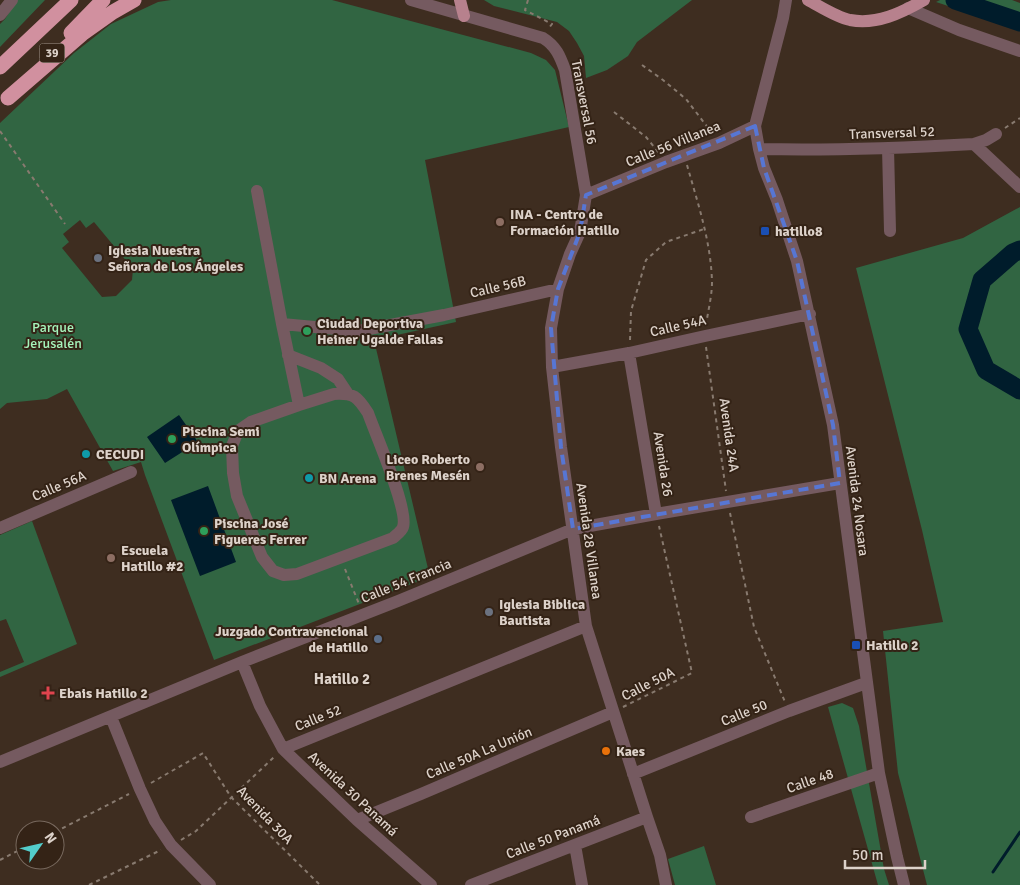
<svg xmlns="http://www.w3.org/2000/svg" width="1020" height="885" font-family="Signika,sans-serif">
	<rect width="100%" height="100%" fill="#3e2d20"/>
	<path fill="#316542" fill-rule="evenodd" d="M17,0H45L0,47V24L5,19Z
		M171,0H332L531,53L546,60L555,70L569,127L425,160L456,322L374,340L430,577L214,660L145,475L141,462L113,471L67,389L47,399L7,403L0,409V123L74,53L111,24L158,2ZM80,220L86,228L94,222L133,269L132,280L116,296L102,297L62,248L69,242L63,234Z
		M484,0H692L637,42L628,56L607,70L586,78L584,56L577,43L569,31L557,22L494,6Z
		M940,0H1012L1020,3V30L936,2Z
		M1020,207V885H927L898,773L883,631L943,622L922,530L856,268L963,238Z
		M32,521L77,644L0,677V672L24,662L6,619L0,621V535Z
		M842,703L853,708L859,726L884,869L889,885H878L828,707Z
		M704,846L716,885H675L668,859Z"/>
	<path fill="#001c2b" d="M179,415L198,442L165,463L147,437Z
		M208,486L236,562L200,576L171,500Z"/>
	<g fill="none" stroke-linecap="round" stroke-linejoin="round">
		<path stroke="#001c2b" stroke-width="3" d="M993,872L1020,832"/>
		<path stroke="#001c2b" stroke-width="19" d="M955,0L1020,22
			M1020,250L1013,253L982,280L968,329L986,370L1020,390"/>
		<path stroke="#887a6f" stroke-width="2" stroke-dasharray="4 4" stroke-linecap="butt" d="M528,0L525,10L552,24L549,28
			M642,65L663,80L686,99L712,133
			M614,112L646,137L659,153
			M1005,128L1020,118
			M0,131L65,224
			M687,165C698,204 711,242 712,282C712,296 708,311 706,325
			M630,340L631,311L646,260L666,242L704,229
			M706,347L726,491
			M730,513L754,627L785,702
			M345,569L359,604
			M623,707L692,673L659,526
			M151,783L203,753L231,797L320,885
			M55,832L129,794
			M181,840L196,831L274,757
			M0,860L25,847
			M89,885L161,850"/>
		<path stroke="#755a60" stroke-width="12" d="M411,0L543,38C556,46 560,56 565,70L586,195L580,232L570,254L558,289L551,328L552,367L561,447L586,626L647,817L660,855L666,885
			M786,0L783,18L755,126L759,149L764,168L777,200L797,261L833,425L879,773L897,857L904,885
			M908,8L959,30L1020,51
			M0,15L12,0
			M974,144L1020,187
			M888,148L890,231
			M759,149C830,151 902,148 974,144L986,140L996,134
			M257,191L282,324L358,331L444,315L558,289
			M586,195L666,162L719,143L755,126
			M282,324L299,405
			M629,353L656,514
			M288,355L321,368L338,379L348,394
			M552,367L629,353L705,336L810,314
			M334,394C354,393 357,396 368,413C375,433 409,510 403,527C402,531 396,535 393,538L297,574L284,575L273,571L262,557L237,496L233,473L232,446L238,431L251,422L299,405Z
			M0,528L131,472
			M242,662L260,706L283,749L357,820L431,885
			M111,717L140,789L155,821L171,845L210,885
			M283,749L586,626
			M0,762L242,662L398,601L573,529L656,514L840,483
			M633,774L789,711L866,683
			M751,817L879,773
			M357,820L421,794L613,712
			M575,845L582,885
			M471,885L647,817"/>
		<path stroke="#b7818d" stroke-width="12" d="M460,0L464,16
			M808,0C821,7 836,17 850,20C877,25 901,13 924,0"/>
		<path stroke="#d1909f" stroke-width="15" d="M71,33L103,0
			M0,67L71,0
			M8,98L82,34L113,12L134,0"/>
	</g>
	<path fill="none" stroke="#5776d4" stroke-width="4" stroke-dasharray="10 6" stroke-linejoin="round" d="M755,126L764,168L797,261L833,425L840,483L573,529L561,447L551,328L558,289L580,232L586,195Z"/>
	<g fill="#8d6e63" stroke="#342316" stroke-width="2">
		<circle cx="500" cy="222" r="5"/>
		<circle cx="480" cy="467" r="5"/>
		<circle cx="111" cy="558" r="5"/>
	</g>
	<g fill="#1a4fb4" stroke="#342316" stroke-width="2">
		<rect x="760" y="226" width="10" height="10" rx="2.5"/>
		<rect x="851" y="640" width="10" height="10" rx="2.5"/>
	</g>
	<g fill="#6b7280" stroke="#342316" stroke-width="2">
		<circle cx="98" cy="258" r="5"/>
		<circle cx="489" cy="612" r="5"/>
	</g>
	<g fill="#2e9e5b" stroke="#342316" stroke-width="2">
		<circle cx="307" cy="331" r="5"/>
		<circle cx="172" cy="439" r="5"/>
		<circle cx="204" cy="531" r="5"/>
	</g>
	<g fill="#0f9aa8" stroke="#342316" stroke-width="2">
		<circle cx="86" cy="454" r="5"/>
		<circle cx="309" cy="478" r="5"/>
	</g>
	<circle fill="#5c6f8a" stroke="#342316" stroke-width="2" cx="378" cy="639" r="5"/>
	<path fill="#e0444e" stroke="#342316" stroke-width="2" d="M45.5 685.5h5v5h5v5h-5v5h-5v-5h-5v-5h5z"/>
	<circle fill="#e8710a" stroke="#342316" stroke-width="2" cx="606" cy="751" r="5"/>
	<g text-anchor="middle" dominant-baseline="central" stroke-width="4" stroke-linejoin="round" paint-order="stroke">
		<rect fill="#342316" stroke="#aa9e94" stroke-width="1" x="39.5" y="43.5" width="25" height="19" rx="4"/>
		<g font-size="12" font-weight="bold" fill="#ddd2ca">
			<text x="52" y="53">39</text>
		</g>
		<g font-size="14" fill="#ddd2ca" stroke="#342316">
			<text transform="translate(584 102) rotate(79)">Transversal 56</text>
			<text transform="translate(892 133) rotate(-2)">Transversal 52</text>
			<text transform="translate(673 144) rotate(-22)">Calle 56 Villanea</text>
			<text transform="translate(498 287) rotate(-13)">Calle 56B</text>
			<text transform="translate(678 326) rotate(-13)">Calle 54A</text>
			<text transform="translate(729 435) rotate(82)">Avenida 24A</text>
			<text transform="translate(663 464) rotate(81)">Avenida 26</text>
			<text transform="translate(59 486) rotate(-23)">Calle 56A</text>
			<text transform="translate(857 501) rotate(83)">Avenida 24 Nosara</text>
			<text transform="translate(589 541) rotate(82)">Avenida 28 Villanea</text>
			<text transform="translate(406 581) rotate(-22)">Calle 54 Francia</text>
			<text transform="translate(648 684) rotate(-27)">Calle 50A</text>
			<text transform="translate(744 713) rotate(-22)">Calle 50</text>
			<text transform="translate(318 718) rotate(-22)">Calle 52</text>
			<text transform="translate(479 753) rotate(-23)">Calle 50A La Unión</text>
			<text transform="translate(810 781) rotate(-19)">Calle 48</text>
			<text transform="translate(353 794) rotate(43)">Avenida 30 Panamá</text>
			<text transform="translate(265 815) rotate(46)">Avenida 30A</text>
			<text transform="translate(553 837) rotate(-21)">Calle 50 Panamá</text>
		</g>
		<g font-size="14" font-weight="bold" fill="#ddd2ca" stroke="#342316" text-anchor="start">
			<text x="510" y="214">INA - Centro de<tspan x="510" dy="16">Formación Hatillo</tspan></text>
			<text x="775" y="231">hatillo8</text>
			<text x="108" y="250">Iglesia Nuestra<tspan x="108" dy="16">Señora de Los Ángeles</tspan></text>
			<text x="317" y="323">Ciudad Deportiva<tspan x="317" dy="16">Heiner Ugalde Fallas</tspan></text>
			<text x="182" y="431">Piscina Semi<tspan x="182" dy="16">Olímpica</tspan></text>
			<text x="96" y="454">CECUDI</text>
			<text x="470" y="459" text-anchor="end">Liceo Roberto<tspan x="470" dy="16">Brenes Mesén</tspan></text>
			<text x="319" y="478">BN Arena</text>
			<text x="214" y="523">Piscina José<tspan x="214" dy="16">Figueres Ferrer</tspan></text>
			<text x="121" y="550">Escuela<tspan x="121" dy="16">Hatillo #2</tspan></text>
			<text x="499" y="604">Iglesia Biblica<tspan x="499" dy="16">Bautista</tspan></text>
			<text x="368" y="631" text-anchor="end">Juzgado Contravencional<tspan x="368" dy="16">de Hatillo</tspan></text>
			<text x="866" y="645">Hatillo 2</text>
			<text x="59" y="693">Ebais Hatillo 2</text>
			<text x="616" y="751">Kaes</text>
		</g>
		<g font-size="14" fill="#a5f4bb" stroke="#342316">
			<text x="53" y="327">Parque<tspan x="53" dy="16">Jerusalén</tspan></text>
		</g>
		<g font-size="15" font-weight="bold" fill="#ddd2ca" stroke="#342316">
			<text x="342" y="679">Hatillo 2</text>
		</g>
	</g>
	<g transform="translate(40 845) rotate(56)"><circle r="24" fill="#342316" stroke="#78695e"/>
	<path d="M0-4L9 19L0 12L-9 19Z" fill="#53cdcb"/>
	<text y="-8" font-size="14" font-weight="bold" text-anchor="middle" fill="#ddd2ca">N</text>
	</g>
	<path d="M845 860v8h80v-8" fill="none" stroke="#ddd2ca" stroke-width="2.5"/>
	<text x="852" y="860" font-size="15" fill="#ddd2ca" stroke="#342316" stroke-width="4" paint-order="stroke">50 m</text>
</svg>
